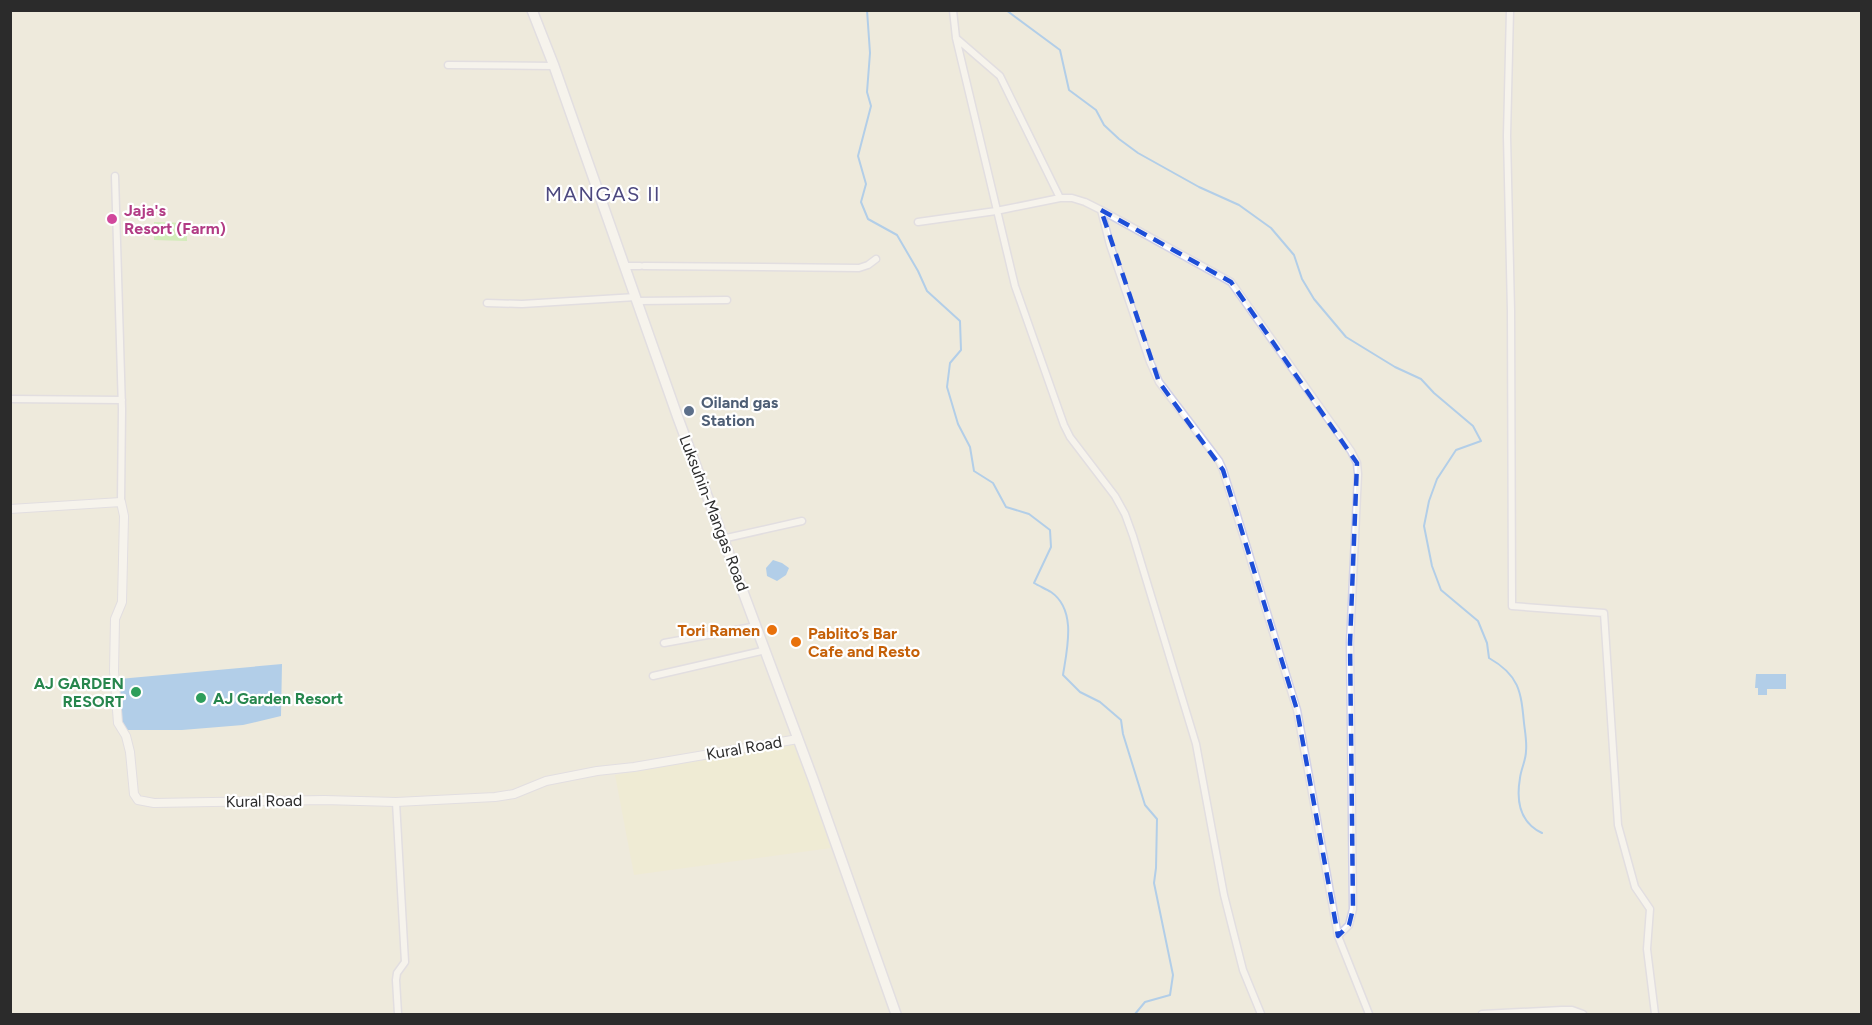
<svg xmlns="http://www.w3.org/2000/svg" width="1872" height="1025" font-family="Figtree,sans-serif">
	<rect width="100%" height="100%" fill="#eeeadc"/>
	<path fill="#f0edcb" d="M797,744L831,848L634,875L615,775Z"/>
	<path fill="#b0ef91" d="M154,222L187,223V241L154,240Z"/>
	<path fill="#69aef5" d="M773,560L782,563L789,568L786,575L777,581L767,576L766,568Z
		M282,664L281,716L243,725L182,730H122L119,679Z
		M1756,674H1786V689H1767V695H1758V688H1755Z"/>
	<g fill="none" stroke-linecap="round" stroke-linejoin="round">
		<path stroke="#69aef5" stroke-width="2" d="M867,10L870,53L867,92L871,106L858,156L866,184L861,202L868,219L897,235L918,271L927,291L960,321L961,350L950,363L947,387L958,424L970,447L974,471L993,483L1006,507L1029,514L1050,530L1051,547L1034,583C1039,586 1046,589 1051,592C1077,610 1067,649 1063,675L1080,692L1100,702L1121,720L1123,734L1145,805L1157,819L1156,868L1154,883L1173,975L1170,995L1145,1002L1135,1014
			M1006,10L1060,50L1069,90L1096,110L1104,125L1119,139L1138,153L1199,187L1239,205L1271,228L1294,255L1302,279L1314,299L1346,337L1395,367L1421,379L1434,393L1473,426L1481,441L1456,450L1437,479L1429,501L1424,526L1432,566L1441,590L1478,621L1487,643L1489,658C1519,675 1521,691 1524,723C1525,732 1527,742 1526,751C1526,760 1521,769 1520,778C1516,801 1519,822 1542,833"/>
		<defs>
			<path id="minor" d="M953,10L956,38L1015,286L1064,425L1070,437L1115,496L1125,514L1133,536L1196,744L1224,895L1243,970L1261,1014
				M1510,10L1507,136L1511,311L1512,606L1604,613L1618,825L1635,887L1650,909L1647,949L1655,1014
				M956,38L1000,76L1060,198
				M448,65L554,66
				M115,176L122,409L121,502
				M1101,210L1110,245L1150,362L1159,382L1219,461L1223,470L1297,710L1338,936L1369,1014
				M918,222L996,211L1060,198H1072L1085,202L1101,210L1231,282L1351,451L1357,463L1358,474L1350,643L1353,909L1349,925L1338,936
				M625,266H640
				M644,266L859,268L868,265L876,259
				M638,301L727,300
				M487,303L522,304L636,297
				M10,399L122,400
				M722,539L802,521
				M664,643L757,626
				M653,676L766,650
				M396,802L405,962L397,973L396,980L398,1014
				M1482,1014L1562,1010H1572L1583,1014"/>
			<path id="tertiary" d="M10,509L121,502L124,516L122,602L115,619L114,671L118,723L126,736L130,752L134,794L138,800L154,803L324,800L396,802L495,797L514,794L546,781L597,771L634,767L798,739"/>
			<path id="secondary" d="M532,10L554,66L678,418L813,779L896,1014"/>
		</defs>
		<use href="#minor" stroke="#d2d1e5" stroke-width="9"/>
		<use href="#tertiary" stroke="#d2d1e5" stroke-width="10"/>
		<use href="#secondary" stroke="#d2d1e5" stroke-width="12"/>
		<use href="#minor" stroke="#fff" stroke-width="6"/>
		<use href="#tertiary" stroke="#fff" stroke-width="8"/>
		<use href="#secondary" stroke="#fff" stroke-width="9"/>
	</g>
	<path d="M0 0H1872V1025H0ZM1101,210L1231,282L1357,463L1350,643L1353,909L1349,925L1338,936L1297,710L1223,470L1159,382Z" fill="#eeeadc" fill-opacity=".55" fill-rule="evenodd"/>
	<path fill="none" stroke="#1d4ed8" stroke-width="4.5" stroke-dasharray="12 8" stroke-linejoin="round" d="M1101,210L1231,282L1357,463L1350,643L1353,909L1349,925L1338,936L1297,710L1223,470L1159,382Z"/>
	<circle fill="#d1479c" stroke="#fff" stroke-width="2" cx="112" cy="219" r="6"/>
	<circle fill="#5c6f8a" stroke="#fff" stroke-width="2" cx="689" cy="411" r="6"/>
	<g fill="#e8710a" stroke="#fff" stroke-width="2">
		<circle cx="772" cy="630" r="6"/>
		<circle cx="796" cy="642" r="6"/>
	</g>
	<g fill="#2e9e5b" stroke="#fff" stroke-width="2">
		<circle cx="136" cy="692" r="6"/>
		<circle cx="201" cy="698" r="6"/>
	</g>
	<g text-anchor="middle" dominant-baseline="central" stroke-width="4.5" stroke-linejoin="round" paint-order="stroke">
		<g font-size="16" font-weight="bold" fill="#b23c85" stroke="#fff" text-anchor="start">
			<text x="124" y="210">Jaja's<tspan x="124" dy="18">Resort (Farm)</tspan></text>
		</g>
		<g font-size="16" font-weight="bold" fill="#4e5e75" stroke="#fff" text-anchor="start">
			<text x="701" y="402">Oiland gas<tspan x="701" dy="18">Station</tspan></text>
		</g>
		<g font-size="16" fill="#2b2b2b" stroke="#fff">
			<text transform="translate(714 513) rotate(69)">Luksuhin-Mangas Road</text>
			<text transform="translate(744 748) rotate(-10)">Kural Road</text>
			<text transform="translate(264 801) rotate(-1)">Kural Road</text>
		</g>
		<g font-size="16" font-weight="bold" fill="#c56008" stroke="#fff" text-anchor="end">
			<text x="760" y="630">Tori Ramen</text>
			<text x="808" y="633" text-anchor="start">Pablito’s Bar<tspan x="808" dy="18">Cafe and Resto</tspan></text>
		</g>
		<g font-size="16" font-weight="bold" fill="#27864d" stroke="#fff" text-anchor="end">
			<text x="124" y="683">AJ GARDEN<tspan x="124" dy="18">RESORT</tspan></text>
			<text x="213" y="698" text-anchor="start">AJ Garden Resort</text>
		</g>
		<g font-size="20" letter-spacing="1.5" fill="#4c487f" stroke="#fff">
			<text x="603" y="194">MANGAS II</text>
		</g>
	</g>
	<rect width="1872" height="1025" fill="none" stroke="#2b2b2b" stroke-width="24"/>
</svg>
